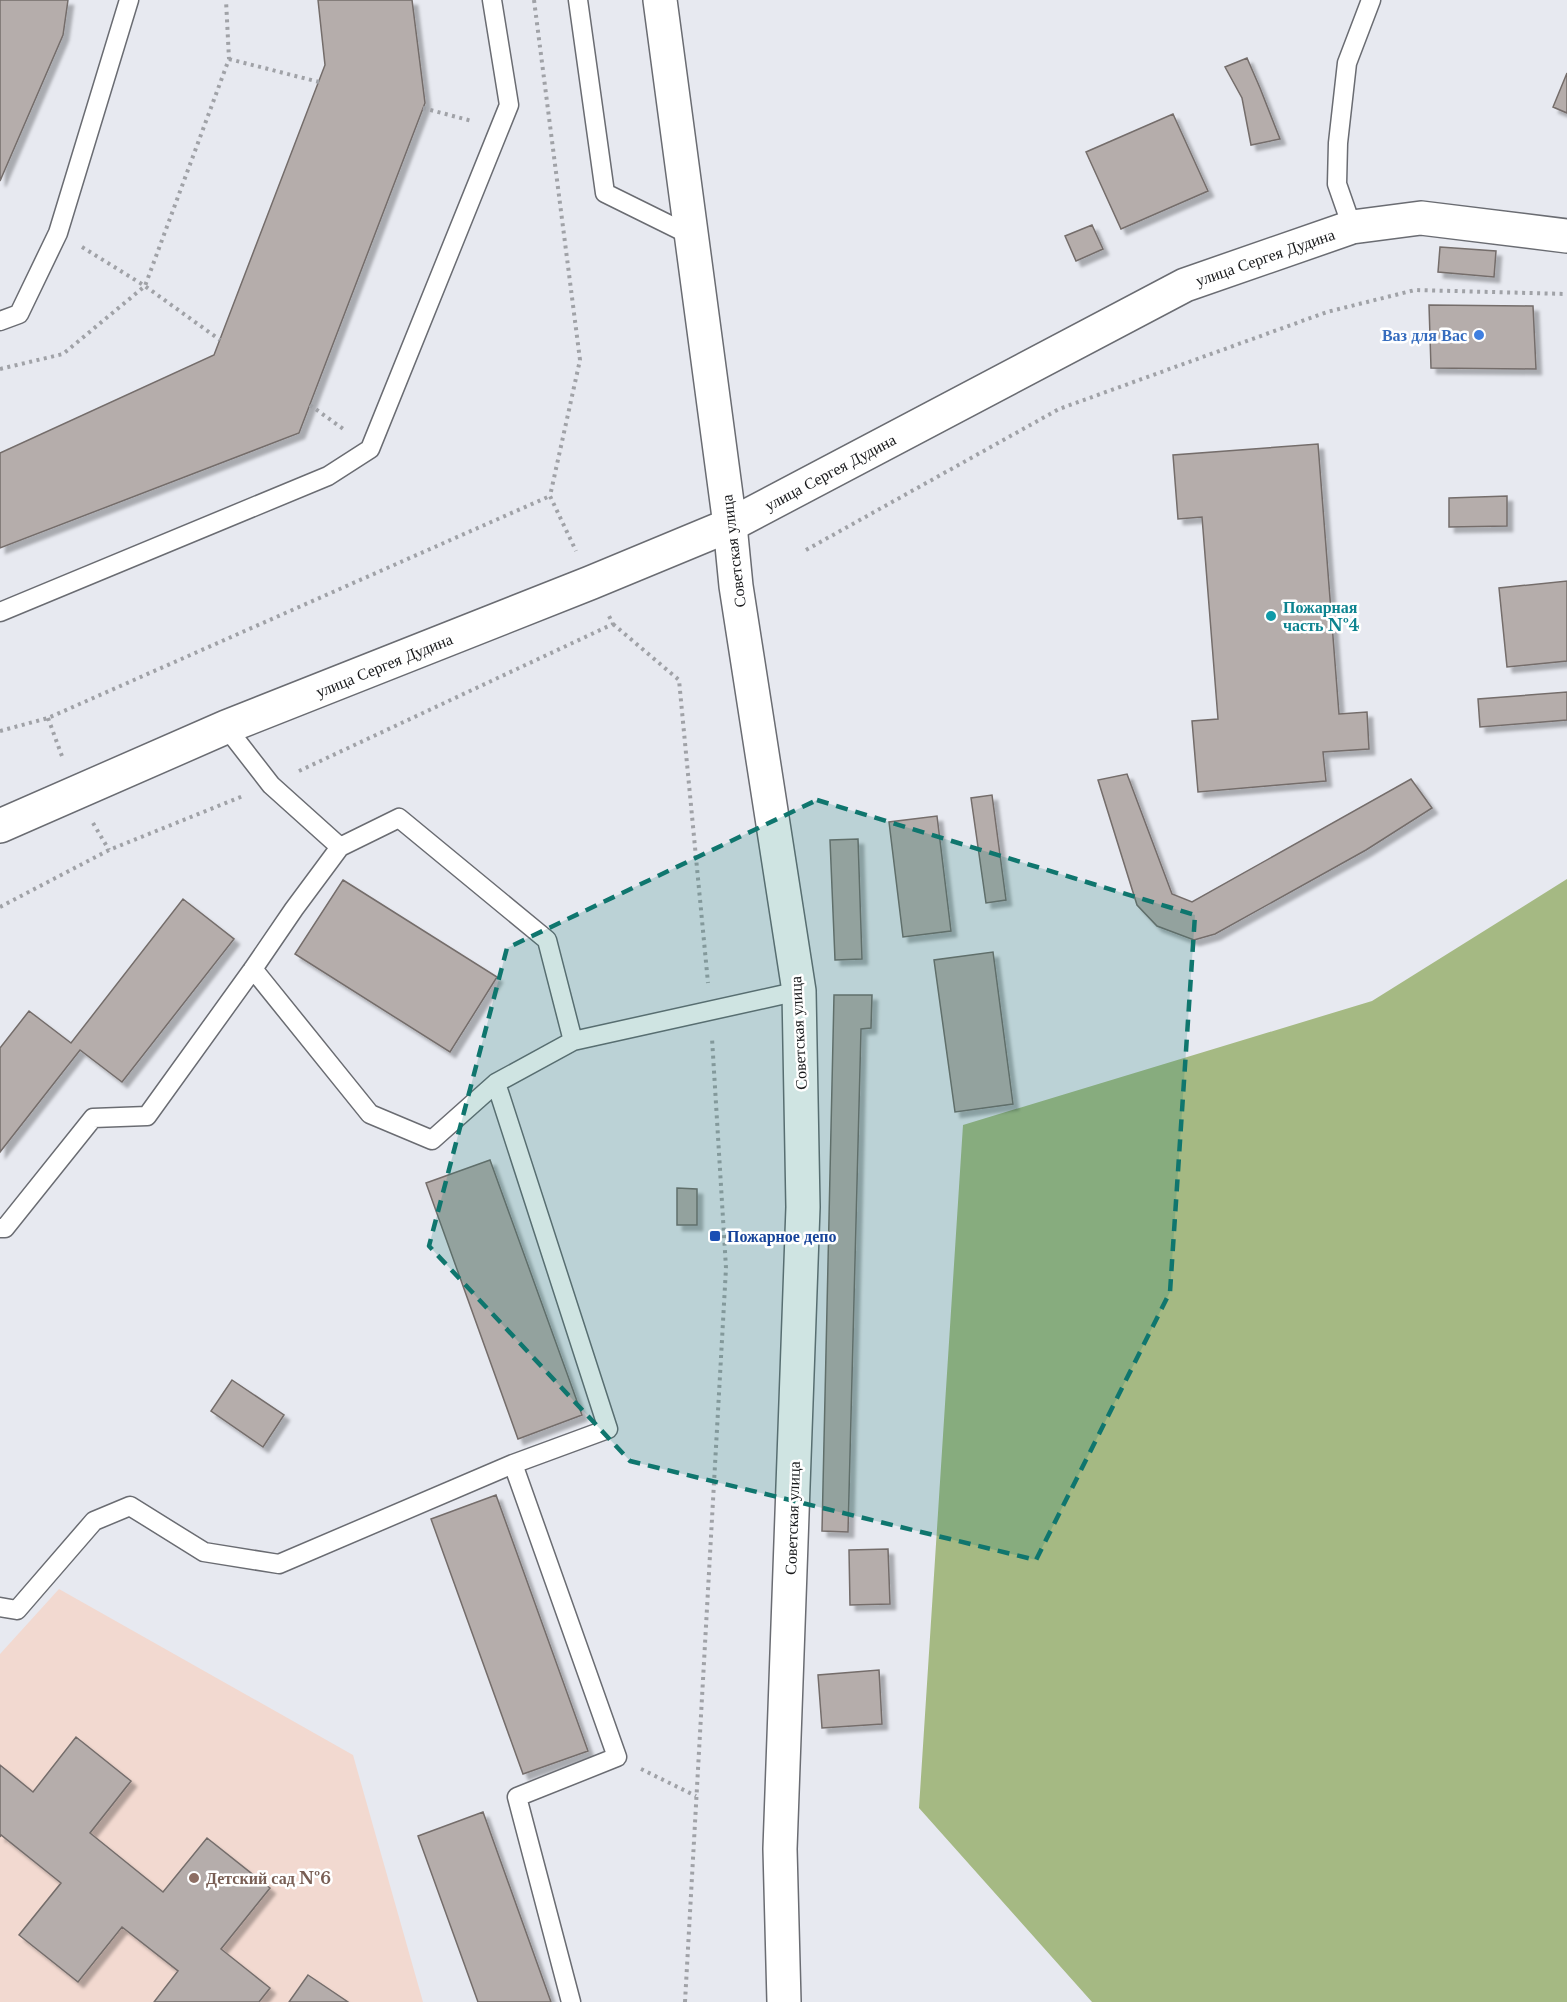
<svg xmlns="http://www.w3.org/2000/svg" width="1567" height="2002" font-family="'Libre Baskerville',serif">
	<defs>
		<filter id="shadow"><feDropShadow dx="5.5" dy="5.5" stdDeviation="1.5" flood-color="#0004"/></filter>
	</defs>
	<rect width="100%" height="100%" fill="#e7e9f0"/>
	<path fill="#f2d9d0" d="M59,1589L353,1755L423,2002H0V1654Z"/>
	<path fill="#a5b983" d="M1567,879V2002H1092L919,1808L963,1125L1372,1001Z"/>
	<path fill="#b5adab" stroke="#746d6b" stroke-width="1.5" filter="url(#shadow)" d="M0,0H68L63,35L0,181Z
		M318,0H412L425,103L299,433L0,548V453L214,355L325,65Z
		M1247,58L1260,88L1280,139L1251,145L1242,98L1225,67Z
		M1567,73V113L1553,107Z
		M1173,114L1208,191L1121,229L1086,152Z
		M1092,225L1103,249L1076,261L1065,236Z
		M1440,247L1496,251L1494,277L1438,272Z
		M1429,305L1533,306L1536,369L1431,368Z
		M1318,444L1339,714L1367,712L1369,749L1323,752L1326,781L1198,792L1192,721L1218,719L1202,517L1178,519L1173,455Z
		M1507,496V526L1449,527V498Z
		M1567,581V661L1507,667L1499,588Z
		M1567,692V720L1480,727L1478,699Z
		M1127,774L1172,894L1192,902L1411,779L1432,808L1366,850L1215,934L1194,940L1157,926L1137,905L1098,780Z
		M992,795L1006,900L986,903L971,798Z
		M937,816L951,931L903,937L889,822Z
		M858,839L862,959L835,960L830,840Z
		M343,880L497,977L450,1052L295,954Z
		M183,899L234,939L122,1082L80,1050L0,1152V1048L29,1011L71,1043Z
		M993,952L1013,1104L955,1112L934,960Z
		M834,995H872L871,1028L861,1029L848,1532L822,1531Z
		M490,1160L582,1415L518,1439L426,1183Z
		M677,1188L697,1189V1225H677Z
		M232,1380L284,1415L263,1447L211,1411Z
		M496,1495L588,1751L523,1774L431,1519Z
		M888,1549L890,1604L850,1605L849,1550Z
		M879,1670L882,1724L822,1728L818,1675Z
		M76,1737L131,1781L90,1833L163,1892L207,1838L270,1888L221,1949L270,1988L259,2002H154L178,1971L122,1927L78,1982L19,1935L61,1883L1,1835L0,1837V1765L33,1792Z
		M483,1812L551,2002H478L418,1836Z
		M308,1975L348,2002H289Z"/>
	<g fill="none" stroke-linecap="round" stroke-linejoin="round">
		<defs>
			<path id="service" d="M578,0L605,193L692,236
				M1352,227L1337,184L1338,143L1347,63L1371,0
				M0,321L19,314L58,233L129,0
				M0,612L328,476L370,449L509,105L492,0
				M226,727L271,785L340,847
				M253,969L370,1114L432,1140L496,1083L573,1041L799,991
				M496,1083L608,1429L513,1464L617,1757L517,1797L571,2002
				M0,1228H5L93,1118L147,1116L253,969L294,909L340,847L399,818L547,940L573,1041
				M0,1607L17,1610L94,1521L130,1506L204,1552L279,1564L513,1464"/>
			<path id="minor" d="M0,826L226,727L590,583L730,525L1185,285L1352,227L1421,218L1567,236"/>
			<path id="tertiary" d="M660,0L730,525L736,586L799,991L803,1207L780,1849L784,2002"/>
		</defs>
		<use href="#service" stroke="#6a6c72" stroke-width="21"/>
		<use href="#minor" stroke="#6a6c72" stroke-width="36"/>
		<use href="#tertiary" stroke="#6a6c72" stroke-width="36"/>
		<path stroke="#a0a2a7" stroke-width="4" stroke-dasharray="3 4.5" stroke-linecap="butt" d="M534,0L580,360L550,496L576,551
			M229,59L319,82
			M423,108L472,121
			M82,247L145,286L220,340
			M0,369L63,354L145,286L229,59L226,0
			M310,405L346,431
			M806,550L1059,409L1327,312L1415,290L1567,294
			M613,624L679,680L708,983
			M48,718L63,759
			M0,731L48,718L550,496
			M299,771L613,624L608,614
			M93,823L109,850
			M0,907L109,850L243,796
			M641,1769L696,1796
			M685,2002L726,1268L712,1038"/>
		<use href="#service" stroke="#fff" stroke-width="18"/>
		<use href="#minor" stroke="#fff" stroke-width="33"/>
		<use href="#tertiary" stroke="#fff" stroke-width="33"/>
	</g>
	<path fill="#0f766e" fill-opacity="0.2" stroke="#0f766e" stroke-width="4.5" stroke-dasharray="12 8" stroke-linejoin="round" d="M817,800L1195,915L1170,1292L1036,1560L630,1461L429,1246L507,948Z"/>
	<circle fill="#3f7fe0" stroke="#fff" stroke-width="2" cx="1479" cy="335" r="6"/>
	<circle fill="#0f9aa8" stroke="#fff" stroke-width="2" cx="1271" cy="616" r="6"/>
	<rect fill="#1a4fb4" stroke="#fff" stroke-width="2" x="709" y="1230" width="12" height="12" rx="3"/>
	<circle fill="#8d6e63" stroke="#fff" stroke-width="2" cx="194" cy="1878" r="6"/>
	<g text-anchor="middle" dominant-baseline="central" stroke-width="5" stroke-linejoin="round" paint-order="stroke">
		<g font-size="16" fill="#17181a" stroke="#fff">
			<text transform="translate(1265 257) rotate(-19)">улица Сергея Дудина</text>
			<text transform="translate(830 472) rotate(-28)">улица Сергея Дудина</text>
			<text transform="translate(733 551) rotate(-97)">Советская улица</text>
			<text transform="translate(384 665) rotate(-22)">улица Сергея Дудина</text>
			<text transform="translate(798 1033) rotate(-93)">Советская улица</text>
			<text transform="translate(792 1518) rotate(-88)">Советская улица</text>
		</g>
		<g font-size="16" font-weight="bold" fill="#366cbe" stroke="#fff" text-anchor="end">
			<text x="1467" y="335">Ваз для Вас</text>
		</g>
		<g font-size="16" font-weight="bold" fill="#0d838f" stroke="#fff" text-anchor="start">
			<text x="1283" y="607">Пожарная<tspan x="1283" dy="18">часть №4</tspan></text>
		</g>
		<g font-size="16" font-weight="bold" fill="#164399" stroke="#fff" text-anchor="start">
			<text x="727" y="1236">Пожарное депо</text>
		</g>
		<g font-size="16" font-weight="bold" fill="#785e54" stroke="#fff" text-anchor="start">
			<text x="206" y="1878">Детский сад №6</text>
		</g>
	</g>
</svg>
